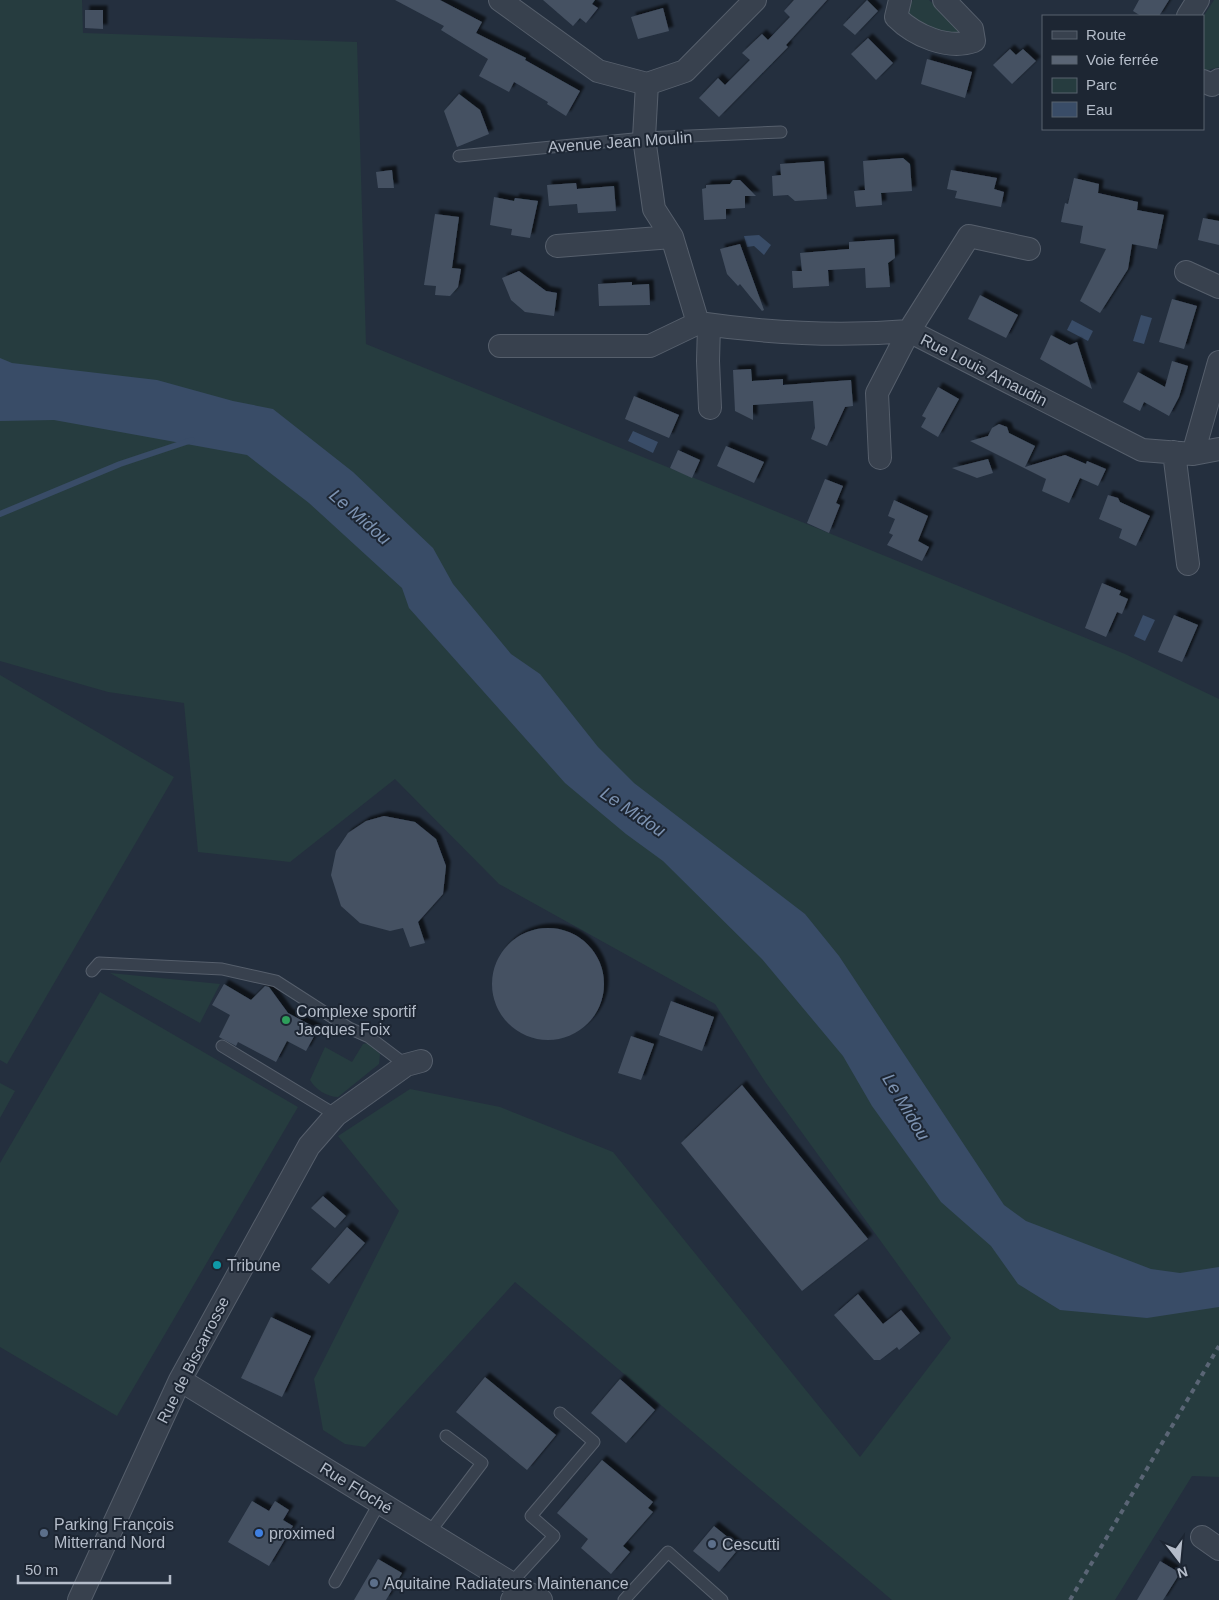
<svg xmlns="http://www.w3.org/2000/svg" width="1219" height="1600" font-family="Arial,sans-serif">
	<defs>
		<filter id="shadow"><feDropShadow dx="4.5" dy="-4.5" stdDeviation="1" flood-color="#0009"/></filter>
	</defs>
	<rect width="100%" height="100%" fill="#242f3e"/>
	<path fill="#263c3f" d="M0,0H82L83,33L357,42L366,344L1125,654L1219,699V1477L1192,1476L1115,1600H892L515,1282L365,1447L345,1444L323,1430L314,1379L399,1211L338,1136L410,1089L500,1107L613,1152L860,1457L951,1338L766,1083L715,1004L499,884L395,779L290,862L198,852L184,703L108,692L0,661Z
		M913,0H929L965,33L957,36L909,22L907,10Z
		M1214,0H1219V67L1204,71L1203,17Z
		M0,675L174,777L7,1064L0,1060Z
		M110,973L220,984L200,1023Z
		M100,992L298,1107L117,1416L0,1347V1163Z
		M368,1043L380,1054L379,1064L338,1097C327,1097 315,1089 310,1080L325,1047L352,1062L363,1044Z
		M0,1083L15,1091L0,1118Z"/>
	<path fill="#394c67" d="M759,235L771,245L764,255L754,246L747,247L744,236Z
		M1141,315L1152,318L1144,344L1133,341Z
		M1072,320L1093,331L1088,341L1067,330Z
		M0,358L12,363L157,380L233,401L273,409L353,472L433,548L453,584L511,654L540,674L598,747L634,783L805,914L839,956L1004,1205L1026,1221L1151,1269L1180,1273L1219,1267V1307L1147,1318L1060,1310L1018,1284L991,1246L941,1202L872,1106L843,1056L762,959L663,861L626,834L565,783L409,608L402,588L309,503L247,455L54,420L0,421Z
		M633,431L658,442L653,453L628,441Z
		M1143,615L1155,620L1145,641L1134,636Z"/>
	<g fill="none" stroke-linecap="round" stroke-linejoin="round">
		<path stroke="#394c67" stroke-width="6" d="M0,514L120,464L192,440"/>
	</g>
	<path fill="#455162" filter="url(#shadow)" d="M395,0H440L482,22L476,33L526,58L525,60L580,91L566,116L547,104L548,102L514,82L509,92L479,76L488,59L441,30L444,26Z
		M543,0H595L592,4L598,8L586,23L580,18L573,26Z
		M794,0H827L786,45L788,47L719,117L699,98L718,78L725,85L750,60L742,53L762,34L768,40L790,17L784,11Z
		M867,0L878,11L855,35L843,25Z
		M1139,0H1169L1159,16H1141L1133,11Z
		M663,8L669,31L638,39L631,17Z
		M85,10H103V29L85,28Z
		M868,38L893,63L876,80L851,54Z
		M1010,49L1016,55L1023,49L1036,61L1012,84L993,65Z
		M927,59L972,72L965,98L921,84Z
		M459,94L480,110L489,134L457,147L444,111Z
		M903,158L910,164L912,191L881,193L882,205L856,207L854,191L865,190L863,161Z
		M824,161L827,199L795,201L788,195L773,196L772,176L781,175L780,164Z
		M392,170L394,188H378L376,172Z
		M951,170L997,178L994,189L1004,192L1001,207L955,198L957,191L947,189Z
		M1074,178L1099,184L1098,193L1138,202L1137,210L1164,215L1157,249L1132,244L1128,269L1100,313L1080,301L1106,249L1080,243L1083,226L1061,222L1065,203L1068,204Z
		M733,180H740L756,196H745V208L726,209V219L704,220L702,189L706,188V185L730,184Z
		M576,183L577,189L614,186L616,211L578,213L577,204L549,206L547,185Z
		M494,197L514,201L515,198L538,201L530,238L511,235L512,229L490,225Z
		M435,214L459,217L452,268L461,269L458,287L450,296L435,295L436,286L424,285Z
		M1203,218L1219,221V245L1198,240Z
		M894,239L895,258L888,263L890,287L866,288L865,268L828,270L829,286L793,288L792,271H802L800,253L849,249V242Z
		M740,244L764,310L762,311L740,284L738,286L727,274L720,249Z
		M519,271L546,291L557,293L554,316L525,312L511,300L502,278Z
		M632,282V285L649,284L650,305L599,306L598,284Z
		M980,295L1018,315L1006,338L968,319Z
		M1172,299L1197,306L1184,349L1159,342Z
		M1051,335L1070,345L1077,342L1092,389L1040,359Z
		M1172,361L1188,366L1179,397L1169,416L1144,402L1140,411L1123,402L1138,372L1165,387Z
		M751,369L752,381L783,379V385L851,380L853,406L845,407L827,446L811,439L815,428L813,401L753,405V420L735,411L733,370Z
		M938,387L959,399L938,437L921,427L926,418L922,416Z
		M634,396L679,415L669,438L625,419Z
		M999,424L1007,427L1009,433L1035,446L1025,467L1065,455L1086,464L1087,461L1106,469L1098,486L1080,478L1069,503L1042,491L1046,479L970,441L988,436L992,428Z
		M726,446L764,462L754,483L717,466Z
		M678,450L700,460L692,478L670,468Z
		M988,459L993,473L977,478L952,468Z
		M825,479L843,486L836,503L840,505L829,533L807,523Z
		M1108,495L1118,498L1120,502L1150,516L1136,546L1119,538L1122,529L1099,519Z
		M894,500L928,516L918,541L929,547L922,561L887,545L893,535L889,533L895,519L888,516Z
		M1102,583L1121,591L1119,595L1128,599L1122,614L1117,612L1106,637L1085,628Z
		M1174,615L1198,625L1182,662L1158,652Z
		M384,816L415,822L436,839L446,866L443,894L418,922L425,943L410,947L403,928L390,931L360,923L341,906L331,875L336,851L348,833L366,821Z
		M492 984a56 56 0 1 1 112 0a56 56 0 1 1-112 0Z
		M224,984L251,1000L265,986L269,987L288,1013L318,1029L306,1051L287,1041L276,1062L238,1042L236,1046L219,1037L230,1015L212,1005Z
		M671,1001L714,1017L702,1051L659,1035Z
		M631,1036L654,1044L641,1080L618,1073Z
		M742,1085L868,1239L802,1291L681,1143Z
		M323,1196L346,1216L335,1228L311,1208Z
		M347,1227L365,1243L329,1284L311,1269Z
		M858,1294L883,1324L901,1310L920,1333L899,1350L897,1347L880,1360H874L834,1315Z
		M271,1317L311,1336L282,1397L241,1378Z
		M485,1377L556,1435L527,1470L456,1412Z
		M620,1379L655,1410L626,1443L591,1413Z
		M602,1460L653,1502L648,1508L653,1512L623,1546L630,1552L611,1574L581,1548L588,1539L557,1513Z
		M252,1501L269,1511L275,1501L289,1510L283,1520L293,1526L269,1566L228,1542Z
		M714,1526L740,1547L719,1572L693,1551Z
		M378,1559L402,1573L386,1600H354Z
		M1160,1561L1180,1573L1163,1600H1137Z"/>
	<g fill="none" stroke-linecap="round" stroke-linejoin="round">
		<defs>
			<path id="service" d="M459,156L644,138L781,132
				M92,971L99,963L222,969L276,981L349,1028L369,1037L406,1065
				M222,1046L336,1115
				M429,1533L482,1463L446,1436
				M335,1582L380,1502
				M511,1583L554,1536L531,1516L594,1442L560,1413
				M624,1600L668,1552L722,1600"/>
			<path id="minor" d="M500,0L598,71L647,84
				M900,0L896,17C915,36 948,50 974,41L972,29L944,0
				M1188,16L1198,0
				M1203,81L1212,85L1219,80
				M647,84L644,138L654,209L672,237L698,323C767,333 839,337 909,331L1142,450L1193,454L1219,449
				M647,84L685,71L755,0
				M557,246L672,237
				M1186,272L1219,287
				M709,325L708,361L710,408
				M500,346H650L698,323
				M1174,452L1188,564
				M1193,454L1219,362
				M880,458L877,393L909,331L969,236L1029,249
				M180,1380L519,1588L512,1600
				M1202,1537L1219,1549
				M519,1588L541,1600
				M79,1600L180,1380L309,1146L336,1115L406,1065L421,1061"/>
		</defs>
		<use href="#service" stroke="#565f6c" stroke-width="13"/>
		<use href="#minor" stroke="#565f6c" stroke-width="24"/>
		<use href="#service" stroke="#38414e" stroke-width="11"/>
		<use href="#minor" stroke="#38414e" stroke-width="22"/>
		<path stroke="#5a6575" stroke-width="4" stroke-dasharray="5 5" stroke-linecap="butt" d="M1070,1600L1219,1346"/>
	</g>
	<circle fill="#2e9e5b" stroke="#1d2633" stroke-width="2" cx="286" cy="1020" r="5"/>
	<circle fill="#0f9aa8" stroke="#1d2633" stroke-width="2" cx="217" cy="1265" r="5"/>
	<g fill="#5c6f8a" stroke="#1d2633" stroke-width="2">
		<circle cx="44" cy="1533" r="5"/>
		<circle cx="712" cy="1544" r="5"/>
		<circle cx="374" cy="1583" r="5"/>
	</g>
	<circle fill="#3f7fe0" stroke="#1d2633" stroke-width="2" cx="259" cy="1533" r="5"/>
	<g text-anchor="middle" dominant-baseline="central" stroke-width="4" stroke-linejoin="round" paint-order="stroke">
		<g font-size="16" fill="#b4bcc9" stroke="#1d2633">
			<text transform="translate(620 142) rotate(-4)">Avenue Jean Moulin</text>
			<text transform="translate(984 370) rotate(27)">Rue Louis Arnaudin</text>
			<text transform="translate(193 1360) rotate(-63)">Rue de Biscarrosse</text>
			<text transform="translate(356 1488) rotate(32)">Rue Floché</text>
		</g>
		<g font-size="16" fill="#b4bcc9" stroke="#1d2633" text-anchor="start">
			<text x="296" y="1011">Complexe sportif<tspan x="296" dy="18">Jacques Foix</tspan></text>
			<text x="227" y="1265">Tribune</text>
			<text x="54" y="1524">Parking François<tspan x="54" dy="18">Mitterrand Nord</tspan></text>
			<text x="269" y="1533">proximed</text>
			<text x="722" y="1544">Cescutti</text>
			<text x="384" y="1583">Aquitaine Radiateurs Maintenance</text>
		</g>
		<g font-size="18" font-style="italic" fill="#7c92b1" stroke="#1d2633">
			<text transform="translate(360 517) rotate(41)">Le Midou</text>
			<text transform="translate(633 812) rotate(34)">Le Midou</text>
			<text transform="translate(906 1107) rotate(59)">Le Midou</text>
		</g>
	</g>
	<rect x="1042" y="15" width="162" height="115" fill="#1d2633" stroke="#59626f"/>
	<rect x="1052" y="31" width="25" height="8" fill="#38414e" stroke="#59626f"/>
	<text x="1086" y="40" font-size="15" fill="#b4bcc9">Route</text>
	<rect x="1052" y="56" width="25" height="8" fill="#5a6575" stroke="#59626f"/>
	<text x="1086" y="65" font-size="15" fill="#b4bcc9">Voie ferrée</text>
	<rect x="1052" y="78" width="25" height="15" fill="#263c3f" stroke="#59626f"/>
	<text x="1086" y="90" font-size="15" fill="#b4bcc9">Parc</text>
	<rect x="1052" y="102" width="25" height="15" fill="#394c67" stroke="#59626f"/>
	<text x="1086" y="115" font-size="15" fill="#b4bcc9">Eau</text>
	<g transform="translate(1179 1560) rotate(164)" stroke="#1d2633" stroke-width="4" paint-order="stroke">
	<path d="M0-4L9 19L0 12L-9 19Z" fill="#b4bcc9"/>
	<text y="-8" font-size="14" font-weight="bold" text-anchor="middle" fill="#b4bcc9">N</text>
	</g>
	<path d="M18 1575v8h152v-8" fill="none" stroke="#b4bcc9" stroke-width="2.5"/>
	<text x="25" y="1575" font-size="15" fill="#b4bcc9" stroke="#1d2633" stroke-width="4" paint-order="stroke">50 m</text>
</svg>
